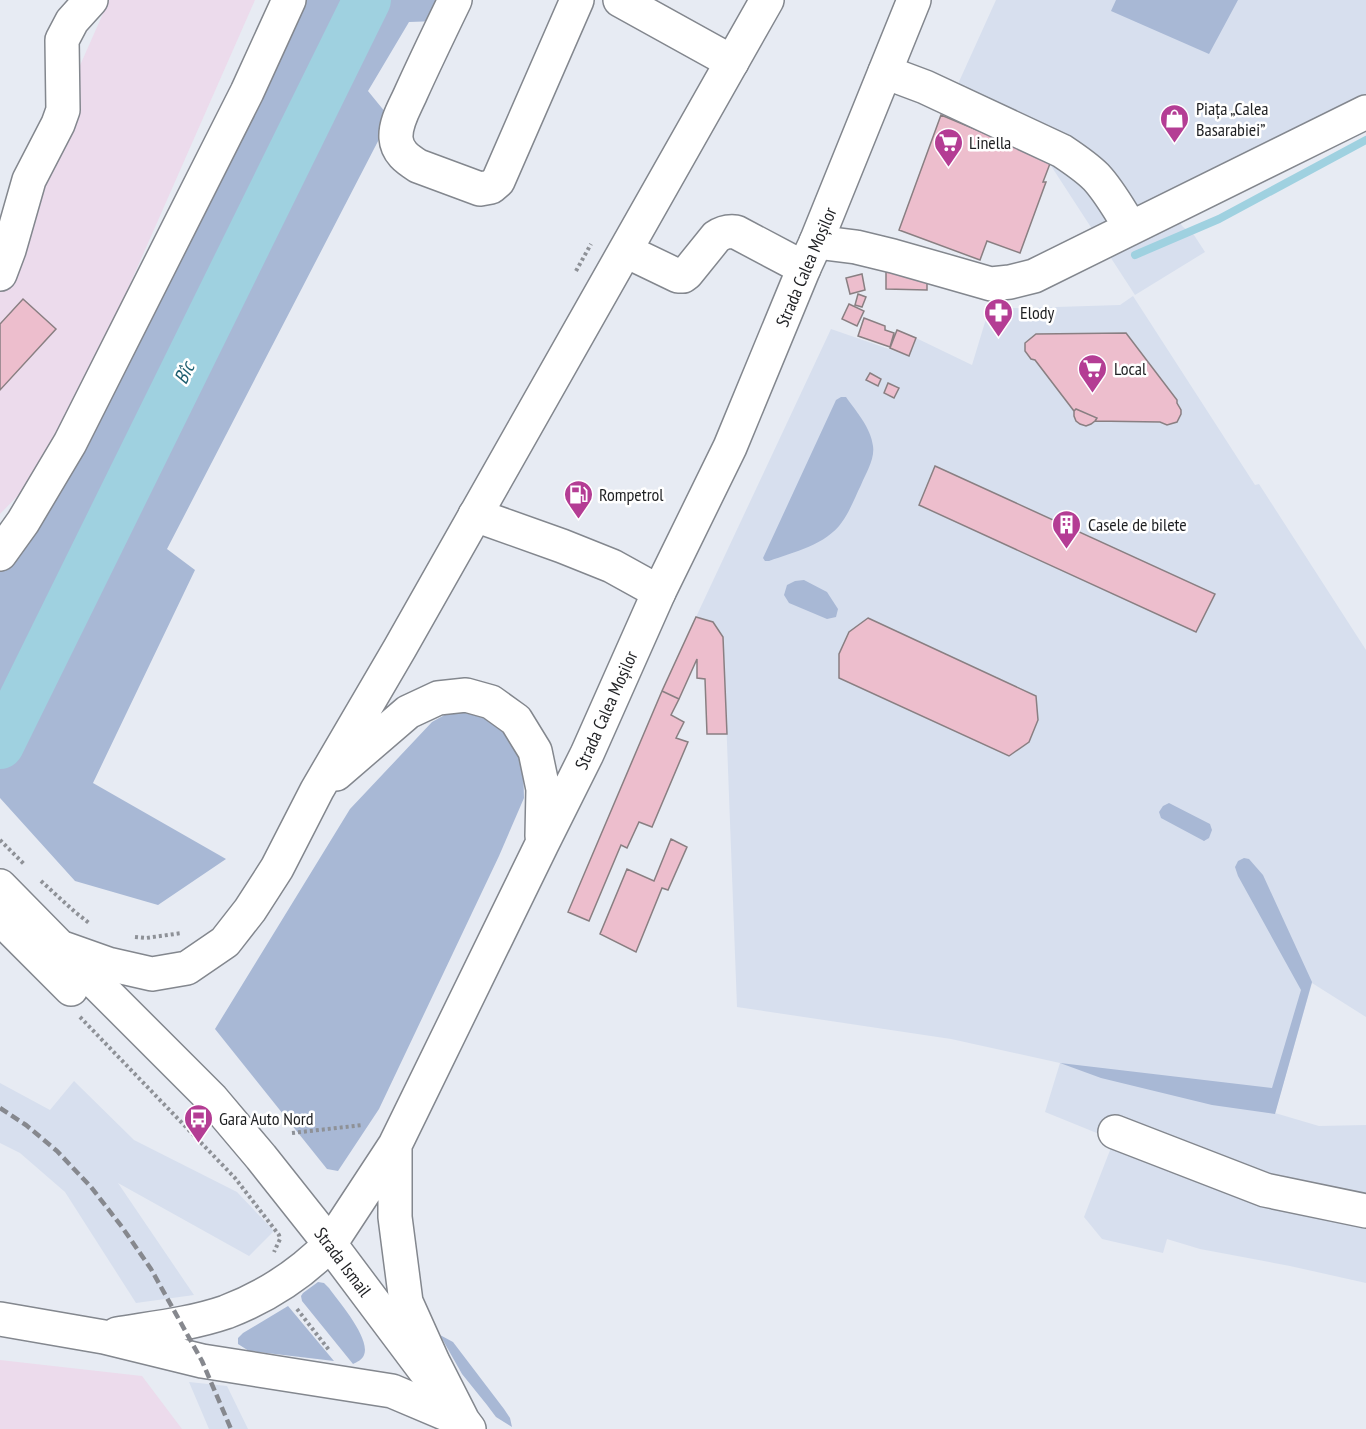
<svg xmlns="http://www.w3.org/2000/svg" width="1366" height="1429" font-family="'PT Sans Narrow',sans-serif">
	<rect width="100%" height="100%" fill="#e7ebf3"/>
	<path fill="#d7dfee" d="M996,0H1366V126L1176,217L1183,227L1194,235L1205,252L1135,295L1044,155L948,106Z
		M1133,296L1255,485L1259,484L1366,650V1017L1312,983L1275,1113L1319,1126L1366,1125V1283L1290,1266L1200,1249L1167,1239L1163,1253L1102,1239L1084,1217L1114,1140L1045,1112L1060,1063L951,1039L737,1007L723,637L713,622L696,617L831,329L909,356L916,338L972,365L989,309L1120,305Z
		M74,1081L134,1140L237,1192L274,1231L249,1256L118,1183L194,1295L136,1303L65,1192L20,1153L0,1143V1083L50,1110Z
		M189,1382L227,1386L248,1429H209Z"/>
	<path fill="#ecdbec" d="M109,0H255L97,359L34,479L0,514V246Z
		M0,1360L142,1376L182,1429H0Z"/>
	<path fill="#a8b8d5" d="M274,0H448L438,21L409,22L368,91L390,118L167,549L195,570L93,783L226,859L158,905L75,881L0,798V566Z
		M1116,0H1238L1209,54L1111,11Z
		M841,397H846C856,411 871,428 873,446C875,459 866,473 861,485C855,497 850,511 842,522C826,545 794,552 769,561H765L763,558L836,400Z
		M804,580L827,592L838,609L836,617L827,619L789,603L784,595L787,585L795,581Z
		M450,712L467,713L489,720L510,737L523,762L524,798L499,856L379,1109L338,1171L327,1169L215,1029L350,809L432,722Z
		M1169,803L1210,824L1212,830L1209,838L1204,841L1161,818L1159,812L1163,806Z
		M1244,858L1249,859L1263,875L1312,982L1275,1114L1212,1105L1101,1078L1060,1063L1272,1088L1301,990L1238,876L1235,867L1238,861Z
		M318,1282L324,1283L329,1288C338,1301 371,1338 364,1355C362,1360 357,1362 353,1364L302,1301L301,1296L303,1293Z
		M288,1306L334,1361L249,1351L238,1344V1338L243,1333Z
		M440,1335L453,1342L504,1409L510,1418L512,1427L496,1417L487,1405L462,1374Z"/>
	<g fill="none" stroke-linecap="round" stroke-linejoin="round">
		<path stroke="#9fd1e0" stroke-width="8" d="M1135,255L1219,219L1366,140"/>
		<path stroke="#9fd1e0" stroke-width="48" d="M0,745L367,0"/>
	</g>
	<path fill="#edbecd" stroke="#897f82" stroke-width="1.5" d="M941,115L1051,161L1043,182H1046L1020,253L987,241L980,260L899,230Z
		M886,272L927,274V290L886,289Z
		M862,274L865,290L850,294L846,278Z
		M858,294L866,297L862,307L855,305Z
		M23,299L56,329L0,390V324Z
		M849,304L864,311L857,326L842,319Z
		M864,318L885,326V330L894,333L890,347L858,336Z
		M897,330L916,338L909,356L890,348Z
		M1126,333L1177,400V403L1181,410V414L1177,422L1167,425L1160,422L1095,421L1097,418L1076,409L1074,411L1035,360L1031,359L1025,351V343L1036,334Z
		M870,373L881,379L878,386L866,380Z
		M888,383L899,388L894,398L884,393Z
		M1076,409L1097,418L1095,421L1091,424L1086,426L1080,424L1076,421L1074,416V411Z
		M935,466L1215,594L1196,632L919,505Z
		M696,617L713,622L723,637L727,734H707L705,679L697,678V659L679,699L662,691Z
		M868,618L1036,696L1038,720L1029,742L1009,756L839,678V654L849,632Z
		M662,691L679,699L671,715L684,722L676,738L688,742L652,827L639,822L627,848L621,845L589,921L568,912Z
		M671,839L687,847L668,890L662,888L636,952L600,934L627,869L654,881Z"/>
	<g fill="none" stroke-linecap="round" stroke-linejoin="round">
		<defs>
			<path id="minor" d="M455,0C440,31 425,62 411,93C405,107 395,122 396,138C397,152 407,159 418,166L480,189L491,187L498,181L577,0
				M620,0L732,62
				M885,72L925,87L1062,151C1074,159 1086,167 1096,177C1110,192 1120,211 1131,228
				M816,242L856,247L893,256L991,284L1010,282L1034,276L1366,112
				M626,251L678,276H683L687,273L716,237C723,232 728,231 736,232L804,268
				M0,274L9,250L29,180L58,124L63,110L62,40L72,21L91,0
				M475,515L562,546L612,566L659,592
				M0,554L23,522L70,443L247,92L289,0
				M0,918L71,989
				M60,947L212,1099L261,1157L330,1244L435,1384
				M1115,1132L1265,1190L1366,1211"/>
			<path id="major" d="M336,774L408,712L438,698L466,695L491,702L516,720L535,751L543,789L542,836
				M0,886L60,947L108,964L152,974L187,968L225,942L250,910L277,868L317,790L400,648L767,0
				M0,1319L104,1337L202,1361L392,1391L463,1421
				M117,1334C153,1328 191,1324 226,1312C265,1297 301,1274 330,1244L395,1145
				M469,1429L463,1421L433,1362L406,1302L395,1217V1145L542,844L587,754L659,592L730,447L804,268L816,242L914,0"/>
		</defs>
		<use href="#minor" stroke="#83878e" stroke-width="36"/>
		<use href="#major" stroke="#83878e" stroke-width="36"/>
		<path stroke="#8e9197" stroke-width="4" stroke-dasharray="3 3" stroke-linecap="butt" d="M576,271L591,244
			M0,840L25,865
			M41,881L75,912L89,923
			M135,937L146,938L182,933
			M80,1017L235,1178L279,1235L280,1239L274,1252
			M292,1133L363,1125
			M297,1309L329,1350"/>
		<use href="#minor" stroke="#fff" stroke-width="33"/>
		<use href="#major" stroke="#fff" stroke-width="33"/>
		<path stroke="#86888e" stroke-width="4.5" stroke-dasharray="9 4.5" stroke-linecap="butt" d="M0,1108L26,1125L57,1151L91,1187L122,1227L151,1269L202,1361L231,1429"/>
	</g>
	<defs>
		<symbol id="shop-pin" viewBox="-11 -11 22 30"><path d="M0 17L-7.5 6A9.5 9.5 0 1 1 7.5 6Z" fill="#b43d94" stroke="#fff"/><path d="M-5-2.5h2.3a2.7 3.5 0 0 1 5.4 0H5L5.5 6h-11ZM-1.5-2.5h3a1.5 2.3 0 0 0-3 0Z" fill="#fff"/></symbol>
		<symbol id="supermarket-pin" viewBox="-11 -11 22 30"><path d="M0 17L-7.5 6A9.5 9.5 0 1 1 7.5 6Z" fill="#b43d94" stroke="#fff"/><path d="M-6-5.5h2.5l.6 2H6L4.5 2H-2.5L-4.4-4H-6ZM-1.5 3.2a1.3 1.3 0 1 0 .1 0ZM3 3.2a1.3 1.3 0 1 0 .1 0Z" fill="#fff"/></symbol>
		<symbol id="pharmacy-pin" viewBox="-11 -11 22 30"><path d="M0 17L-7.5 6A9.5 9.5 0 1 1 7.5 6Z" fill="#b43d94" stroke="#fff"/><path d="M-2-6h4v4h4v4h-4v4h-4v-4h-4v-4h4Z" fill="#fff"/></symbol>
		<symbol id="fuel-pin" viewBox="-11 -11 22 30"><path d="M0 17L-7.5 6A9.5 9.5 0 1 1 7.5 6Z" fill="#b43d94" stroke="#fff"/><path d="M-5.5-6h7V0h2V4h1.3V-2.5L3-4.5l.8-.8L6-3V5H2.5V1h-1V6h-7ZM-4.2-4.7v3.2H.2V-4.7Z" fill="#fff"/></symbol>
		<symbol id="building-pin" viewBox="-11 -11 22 30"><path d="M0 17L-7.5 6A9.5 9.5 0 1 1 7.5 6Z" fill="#b43d94" stroke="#fff"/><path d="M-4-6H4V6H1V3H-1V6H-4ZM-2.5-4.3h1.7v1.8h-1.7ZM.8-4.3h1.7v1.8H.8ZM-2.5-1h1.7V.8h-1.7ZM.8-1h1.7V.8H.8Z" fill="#fff"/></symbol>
		<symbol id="bus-pin" viewBox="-11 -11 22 30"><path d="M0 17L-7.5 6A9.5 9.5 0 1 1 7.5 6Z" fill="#b43d94" stroke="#fff"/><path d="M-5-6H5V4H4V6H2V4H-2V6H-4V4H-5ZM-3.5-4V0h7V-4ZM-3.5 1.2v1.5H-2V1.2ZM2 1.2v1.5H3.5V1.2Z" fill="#fff"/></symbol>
	</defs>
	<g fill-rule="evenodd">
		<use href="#shop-pin" x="1158" y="102" width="33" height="45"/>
		<use href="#supermarket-pin" x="932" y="126" width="33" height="45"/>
		<use href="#pharmacy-pin" x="982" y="296" width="33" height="45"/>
		<use href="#supermarket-pin" x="1076" y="352" width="33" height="45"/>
		<use href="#fuel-pin" x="562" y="478" width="33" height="45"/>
		<use href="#building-pin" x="1050" y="508" width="33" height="45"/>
		<use href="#bus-pin" x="182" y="1102" width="33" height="45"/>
	</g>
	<g text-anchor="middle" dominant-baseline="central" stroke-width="5" stroke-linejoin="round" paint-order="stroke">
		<g font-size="18" fill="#1f2023" stroke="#fff" text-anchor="start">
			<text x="1196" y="108">Piața „Calea<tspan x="1196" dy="21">Basarabiei”</tspan></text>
			<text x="969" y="142">Linella</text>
			<text x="1020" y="312">Elody</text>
			<text x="1114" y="368">Local</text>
			<text x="599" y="494">Rompetrol</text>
			<text x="1088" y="524">Casele de bilete</text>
			<text x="219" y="1118">Gara Auto Nord</text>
		</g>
		<g font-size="18" fill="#1f2023" stroke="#fff">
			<text transform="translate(806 267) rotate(-67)">Strada Calea Moșilor</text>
			<text transform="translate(606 710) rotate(-66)">Strada Calea Moșilor</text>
			<text transform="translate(343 1262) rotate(53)">Strada Ismail</text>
		</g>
		<g font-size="20" font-style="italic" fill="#1f5f70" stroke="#fff">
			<text transform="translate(184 373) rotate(-64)">Bîc</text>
		</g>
	</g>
</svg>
